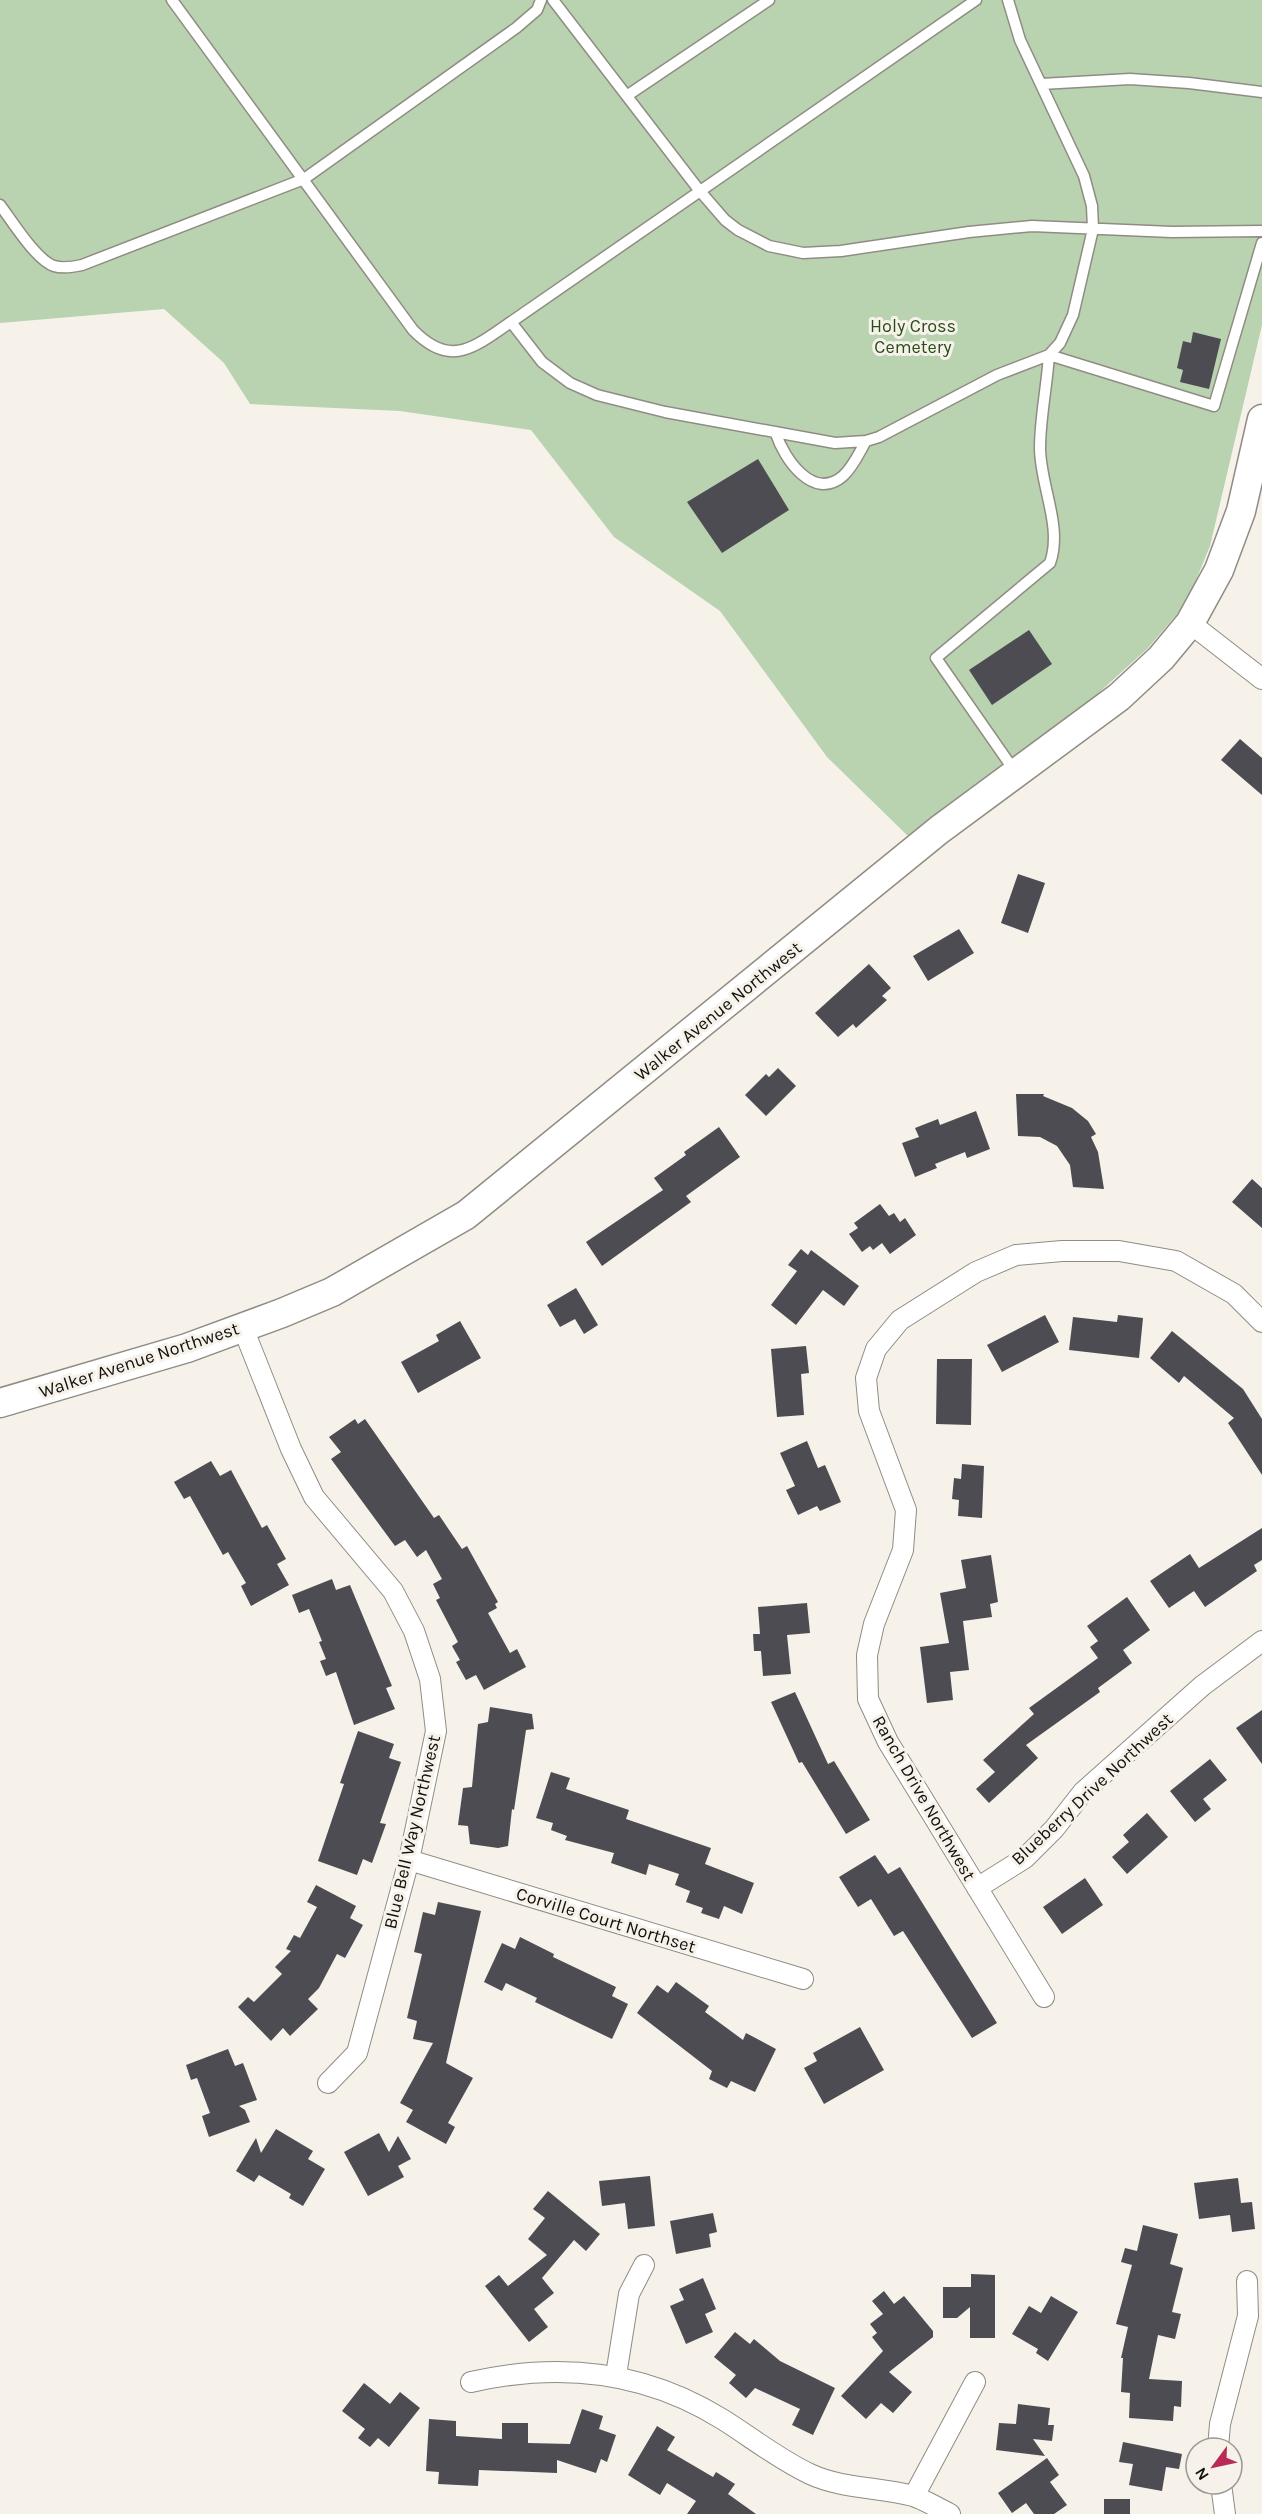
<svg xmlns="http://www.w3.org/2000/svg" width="1262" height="2514" font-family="Karla,sans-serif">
	<rect width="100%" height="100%" fill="#f6f2e9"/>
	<path fill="#b9d2b0" d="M0,0H1262V325L1210,546L1187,602L1148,648L1061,727L909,837L827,757L720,611L614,537L531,430L400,411L250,404L224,363L164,309L0,323Z"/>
	<path fill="#4d4c53" d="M1193,332L1221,339L1209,389L1180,382L1183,370L1177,368L1183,341L1191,343Z
		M758,459L789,510L722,553L687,502Z
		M1029,630L1052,664L992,705L969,670Z
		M1240,739L1262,758V795L1221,760Z
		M1018,874L1045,883L1028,933L1001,923Z
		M959,929L974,953L928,981L913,956Z
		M869,964L891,988L882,996L887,1000L856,1028L853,1024L838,1037L815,1013Z
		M778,1068L796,1086L766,1116L745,1095L766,1074L769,1077Z
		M1016,1094H1044L1043,1096L1072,1108L1088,1121L1096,1134L1091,1137L1098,1152L1104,1189L1073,1187L1070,1165L1057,1146L1040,1137L1018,1136Z
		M976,1111L990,1149L967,1158L965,1152L935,1164L937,1168L915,1177L902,1143L919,1137L915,1128L938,1119L940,1125Z
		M719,1127L740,1157L686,1196L691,1202L602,1266L586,1242L663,1190L654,1178L686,1155L684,1152Z
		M1252,1179L1262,1188V1228L1232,1202Z
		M880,1204L889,1216L894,1213L900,1222L905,1218L916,1235L890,1254L882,1243L873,1250L870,1246L862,1252L849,1234L858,1228L854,1223Z
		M801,1249L808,1255L811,1250L859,1286L844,1306L823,1290L796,1325L771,1305L797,1271L788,1265Z
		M576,1288L598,1325L584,1334L575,1319L560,1327L547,1305Z
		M1045,1315L1059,1342L1002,1372L987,1345Z
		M1118,1315L1143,1318L1139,1358L1069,1350L1073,1317L1117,1322Z
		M460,1321L481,1358L418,1393L401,1362L439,1341L436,1335Z
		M1172,1331L1243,1389L1262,1419V1475L1228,1423L1234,1418L1184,1376L1179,1383L1150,1358Z
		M806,1346L809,1373L801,1374L804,1415L777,1417L771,1349Z
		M937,1359H972L971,1425L936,1424Z
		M355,1419L358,1424L365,1419L434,1518L439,1515L462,1549L467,1546L498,1602L495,1604L497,1608L488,1613L510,1653L517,1649L526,1667L484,1690L476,1675L466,1680L456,1662L460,1660L452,1646L458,1642L436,1600L440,1598L433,1584L442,1579L426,1550L417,1557L405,1540L395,1546L331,1459L341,1452L329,1437Z
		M807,1441L818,1468L825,1465L841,1502L820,1511L817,1506L798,1515L786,1490L795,1486L780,1453Z
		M211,1461L220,1476L231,1470L262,1528L267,1525L286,1559L277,1564L289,1585L251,1606L241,1586L246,1583L228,1552L223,1555L190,1496L184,1499L174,1482Z
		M962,1464L984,1466L982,1518L958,1516L959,1500L952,1499L954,1478L961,1479Z
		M1262,1528V1560L1254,1565L1257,1571L1205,1607L1194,1591L1169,1608L1150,1581L1190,1554L1199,1568Z
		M991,1555L998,1602L990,1604L992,1617L963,1621L969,1670L950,1672L953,1700L927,1703L920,1647L949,1643L940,1593L966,1588L961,1560Z
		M332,1579L336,1590L350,1585L392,1686L386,1688L395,1709L354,1725L336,1672L326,1676L320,1661L326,1659L319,1642L322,1641L309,1609L299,1613L292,1595Z
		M1127,1597L1150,1630L1123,1650L1132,1663L1098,1688L1100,1692L1026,1745L1038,1758L989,1803L976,1789L995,1772L983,1760L1034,1714L1029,1708L1098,1658L1090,1647L1098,1641L1087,1626Z
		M807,1603L810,1633L787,1635L791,1674L763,1676L761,1651H754L753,1634H760L758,1607Z
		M795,1692L828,1764L834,1761L870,1820L846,1834L802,1762L799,1763L771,1702Z
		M490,1707L532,1714L534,1729L526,1730L514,1810L512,1809L508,1846L498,1848L470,1844L468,1826L458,1825L463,1788L472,1787L478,1724L488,1722Z
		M1262,1710V1764L1236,1728Z
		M358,1731L394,1744L389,1758L401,1762L380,1823L386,1824L372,1863L363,1859L357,1875L318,1861L344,1784L340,1783Z
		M1210,1759L1227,1780L1203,1799L1211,1809L1195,1822L1170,1791Z
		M551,1772L570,1778L566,1789L629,1810L626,1819L711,1848L705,1864L754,1883L742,1914L724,1906L719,1919L701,1913L703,1908L686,1902L690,1891L675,1885L679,1874L649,1864L646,1875L611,1863L614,1853L565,1840L567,1836L551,1830L553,1823L536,1818Z
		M1147,1813L1168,1837L1127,1874L1112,1857L1129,1842L1123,1835Z
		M875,1855L888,1874L900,1867L997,2023L972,2038L903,1931L894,1936L871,1899L858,1907L839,1877Z
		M1085,1878L1103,1905L1062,1934L1043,1907Z
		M316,1885L356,1906L350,1918L363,1925L345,1958L337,1954L319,1988L308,1999L318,2009L290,2036L283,2028L271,2041L238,2007L248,1997L254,2002L282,1974L275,1967L291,1951L286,1949L294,1935L300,1938L317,1907L307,1902Z
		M438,1902L481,1911L446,2063L473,2078L448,2123L455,2127L446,2144L406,2122L413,2110L400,2103L433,2043L413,2039L417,2021L407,2018L422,1954L414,1952L423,1912L435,1915Z
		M520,1937L554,1954L553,1957L616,1987L612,1996L628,2004L612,2039L535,2002L537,1998L506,1983L502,1991L484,1982L502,1943L515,1949Z
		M676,1982L709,2006L705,2012L743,2040L746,2033L776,2049L755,2092L731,2081L727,2088L709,2079L712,2071L637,2013L657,1985L668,1993Z
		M860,2027L884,2070L824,2104L804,2068L817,2061L813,2053Z
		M228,2049L235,2066L243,2063L257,2100L239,2106L245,2110L250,2122L209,2137L202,2116L210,2113L197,2078L191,2080L186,2065Z
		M276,2129L313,2151L308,2159L325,2169L303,2206L289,2198L291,2194L259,2175L254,2182L236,2171L256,2138L261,2153Z
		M379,2133L389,2152L398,2136L411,2159L398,2166L404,2177L368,2196L344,2152Z
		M650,2176L655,2226L628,2229L625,2203L602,2206L599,2181Z
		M1238,2178L1241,2203L1252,2202L1255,2229L1232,2232L1230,2215L1199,2219L1194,2183Z
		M548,2191L600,2234L586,2251L574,2240L542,2278L554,2293L534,2309L548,2327L529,2342L485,2286L499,2275L508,2286L547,2255L528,2239L545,2218L533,2209Z
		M713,2213L717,2232L709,2234L711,2247L676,2254L670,2221Z
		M1143,2225L1178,2234L1170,2264L1183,2268L1172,2312L1181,2314L1175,2339L1158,2335L1149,2379L1182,2381L1181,2407L1174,2406L1173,2421L1129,2418L1130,2393L1121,2392L1123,2358H1121L1128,2327L1116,2324L1132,2265L1121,2262L1125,2248L1137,2251Z
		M971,2274L995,2275V2338H970V2307L957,2318H943V2287H971Z
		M703,2278L716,2309L705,2314L713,2332L686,2344L670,2306L684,2300L679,2289Z
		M884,2291L894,2304L904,2296L933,2331V2337L889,2372L912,2392L893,2413L881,2403L866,2419L841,2396L883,2351L872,2337L877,2333L870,2324L883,2314L872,2301Z
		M1051,2296L1078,2312L1048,2361L1036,2353L1038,2349L1012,2334L1029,2306L1041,2313Z
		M735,2332L750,2344L754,2339L780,2361L835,2388L813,2435L792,2425L800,2409L755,2388L746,2398L729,2383L736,2375L714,2357Z
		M364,2383L390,2404L400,2392L420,2408L389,2447L378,2438L370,2447L358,2438L365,2429L342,2411Z
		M1018,2404L1050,2408L1048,2425H1054L1052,2441L1033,2439L1045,2456L996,2450L999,2423L1016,2424Z
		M582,2409L603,2416L599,2429L616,2435L607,2462L601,2459L596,2473L557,2460V2473L479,2470L478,2486L438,2484L439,2472L426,2471L429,2419L456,2421V2436L502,2439V2423H528V2443L570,2444Z
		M657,2426L675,2437L667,2450L713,2477L716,2472L735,2484L728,2494L756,2514H687L696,2501L667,2483L660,2495L628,2475Z
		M1123,2442L1182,2454L1179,2469L1166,2467L1162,2491L1129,2485L1133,2464L1119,2462Z
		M1047,2458L1059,2475L1050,2482L1067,2505L1054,2514H1034L1026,2503L1012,2513L998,2493Z
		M1104,2499H1130V2514H1104Z"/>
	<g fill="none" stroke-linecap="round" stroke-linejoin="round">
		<defs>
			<path id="service" d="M172,0L413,330C451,369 474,347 511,322L976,0
				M553,0L699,190L725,220L738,230L769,246L803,253L841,251L969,232L1032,226L1172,232L1262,231
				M1041,84L1130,79L1189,83L1262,92
				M628,95L769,0
				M0,205C12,221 36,260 54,266C63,269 73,267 82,265L304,179L516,28L537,10L541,0
				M511,322L542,362L570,383L597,395L665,412L835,443L866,441L879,437L997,375L1049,355L1060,343L1073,315L1093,229L1092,206L1084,176L1020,40L1008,0
				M776,434C784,458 813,502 843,476C853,467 859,453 866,441
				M1016,773L936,658L1050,563C1063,527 1040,485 1040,448C1040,418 1047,386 1049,355L1214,406L1262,243"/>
			<path id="minor" d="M1190,623L1262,679
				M243,1328L291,1449L314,1497L393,1591L414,1631L430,1679L436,1731L409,1860L357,2053L328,2083
				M409,1860L803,1979
				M977,1888L1025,1858L1054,1829L1083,1792L1202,1686L1262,1641
				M1044,1997L888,1742L868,1699L867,1655L874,1624L903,1550L906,1510L869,1411L866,1378L876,1349L900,1320L976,1272L1016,1255L1062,1251H1119L1176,1261L1234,1294L1262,1322
				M616,2375L629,2294L644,2265
				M471,2382C559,2362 645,2371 722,2419C751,2437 778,2459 810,2474C842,2489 880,2487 913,2496C925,2500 938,2508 950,2514
				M1218,2448L1220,2424L1248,2316L1247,2281
				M1221,2484L1225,2514
				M914,2496L975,2382"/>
			<path id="secondary" d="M0,1403L187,1348L282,1313L332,1292L466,1215L939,830L1119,697L1161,658L1190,623L1219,570L1241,511L1262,419"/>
		</defs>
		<use href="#service" stroke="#908c84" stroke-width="13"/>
		<use href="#minor" stroke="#908c84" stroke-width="22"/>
		<use href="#secondary" stroke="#908c84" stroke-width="31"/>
		<use href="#service" stroke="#fff" stroke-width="10"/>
		<use href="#minor" stroke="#fff" stroke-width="20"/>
		<use href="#secondary" stroke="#fff" stroke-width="28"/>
	</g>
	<g text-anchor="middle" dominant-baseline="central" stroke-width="6" stroke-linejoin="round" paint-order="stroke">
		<g font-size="18" fill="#2a4c1a" stroke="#f6f2e9">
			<text x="913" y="326">Holy Cross<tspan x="913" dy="21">Cemetery</tspan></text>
		</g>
		<g font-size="18" fill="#11100d" stroke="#f6f2e9">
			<text transform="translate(718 1011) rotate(-39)">Walker Avenue Northwest</text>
			<text transform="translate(139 1360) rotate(-18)">Walker Avenue Northwest</text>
			<text transform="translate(1092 1789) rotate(-43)">Blueberry Drive Northwest</text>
			<text transform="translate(924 1798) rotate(60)">Ranch Drive Northwest</text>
			<text transform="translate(412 1832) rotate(-77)">Blue Bell Way Northwest</text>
			<text transform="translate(606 1920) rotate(17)">Corville Court Northset</text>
		</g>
	</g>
	<g transform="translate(1214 2466) rotate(237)"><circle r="28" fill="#f6f2e9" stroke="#9a9891" stroke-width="1.5"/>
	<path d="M0-4.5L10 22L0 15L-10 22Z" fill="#b92a56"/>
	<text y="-9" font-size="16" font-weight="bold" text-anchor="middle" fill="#11100d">N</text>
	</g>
</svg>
